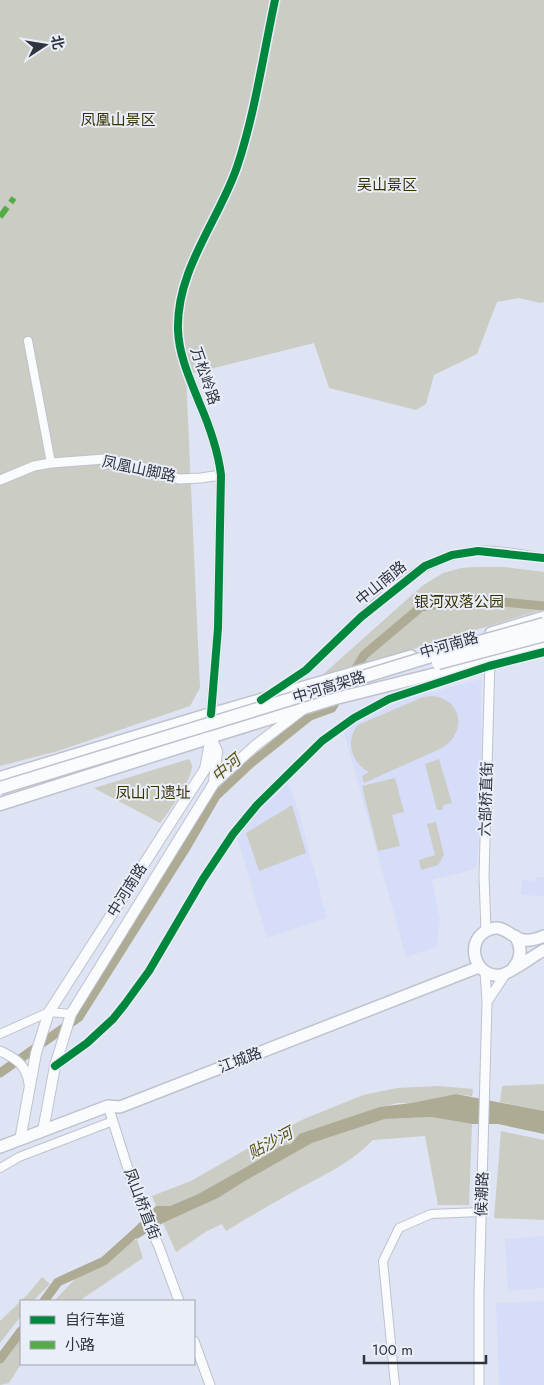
<svg xmlns="http://www.w3.org/2000/svg" width="544" height="1385" font-family="Jost,'Noto Sans SC',sans-serif">
	<rect width="100%" height="100%" fill="#dfe4f4"/>
	<path fill="#d5ddf8" d="M481,679L482,794L477,864L472,870L432,880L440,919L437,947L406,957L343,729L405,699Z
		M288,781L299,813L327,918L267,938L236,834Z
		M536,877H544V896L521,895L522,880L535,881Z
		M544,1236V1288L508,1291L505,1239Z
		M544,1301V1385H499L496,1303Z"/>
	<path fill="#cbccc3" d="M0,0H544V302L540,303L519,298L497,302L477,354L434,375L426,404L416,410L329,388L314,343L186,375L200,688L190,706L58,751L0,766Z
		M476,567H503L544,572V609L319,678L422,586L443,573L461,568Z
		M432,696C463,699 467,733 442,748L364,783L362,776L369,772C351,763 345,740 358,725L423,697Z
		M189,759C190,760 192,765 192,766C192,780 169,812 160,823L94,788Z
		M439,759L452,803L443,805L442,810H437L425,764Z
		M395,778L404,812L392,815L400,846L378,851L362,786Z
		M292,805L306,853L259,871L246,833Z
		M436,822L444,855L438,865L421,870L419,860L435,855L427,824Z
		M544,1084V1111L500,1102L502,1086Z
		M439,1086L473,1089L472,1096L456,1094L411,1103H397L299,1134L291,1144L282,1145L255,1162L198,1194L170,1206H156L152,1196L191,1181L266,1138L304,1119L363,1095L397,1088Z
		M431,1117L472,1124L469,1205H438L425,1136L373,1140C353,1161 326,1174 300,1188C275,1202 250,1216 226,1231L222,1224L207,1231L176,1252L163,1223L218,1198L245,1181L312,1143L385,1119Z
		M501,1131L544,1140V1220L494,1218Z
		M137,1239L143,1258L79,1301H54L75,1279L106,1262L126,1244Z
		M42,1277L50,1284L33,1301H21V1316L0,1343V1321L28,1294Z
		M21,1338V1364L9,1383L0,1385V1364Z"/>
	<path fill="#adab94" d="M456,1094L544,1111V1134L498,1124H472L431,1117L385,1119L312,1143L245,1181L218,1198L163,1223L137,1239L132,1230L156,1206H170L198,1194L255,1162L282,1145L291,1144L299,1134L380,1107L411,1103Z"/>
	<g fill="none" stroke-linecap="round" stroke-linejoin="round">
		<path stroke="#adab94" stroke-width="9" d="M0,1073L79,1017L187,846L216,796L250,764L310,716L332,708L364,655L421,607L470,599L544,606
			M44,1301L58,1282L104,1261L134,1234L143,1229
			M0,1359L21,1331"/>
		<defs>
			<path id="minor" d="M28,341L51,463
				M270,694C283,686 297,678 308,668C356,625 408,557 476,551C498,549 522,555 544,558
				M0,1034L49,1012L71,1014
				M0,1168L19,1157L113,1121
				M395,1385L383,1261L399,1228L431,1214L481,1212"/>
			<path id="tertiary" d="M0,480L34,466L51,463L105,459L135,465L179,479L201,478L221,475
				M211,714L218,628L221,475C218,450 209,425 199,402C190,379 179,356 178,330C176,270 219,220 237,167C255,113 263,56 275,0
				M486,931L484,876L490,660
				M485,971L487,1002L506,973
				M0,1051C16,1058 27,1066 29,1084
				M108,1106L136,1194L159,1247L179,1301
				M194,1341L210,1385
				M479,1385V1294L487,1002"/>
			<path id="secondary" d="M211,738L217,751L214,783
				M43,1131L55,1066L71,1014L214,783L256,745L302,710
				M20,1140L36,1053L49,1012L205,769L211,737"/>
			<path id="primary" d="M491,633L544,617
				M211,714L411,656
				M211,737L334,699L490,660L544,644
				M544,936C539,938 531,941 525,940C510,939 504,921 486,931C464,943 476,979 501,975C510,973 533,956 544,950
				M514,967C522,957 522,947 515,936
				M0,1147L108,1106L120,1107L479,967"/>
			<path id="trunk" d="M0,778L211,714
				M0,804L211,737"/>
		</defs>
		<use href="#minor" stroke="#bec2ce" stroke-width="10"/>
		<use href="#tertiary" stroke="#bec2ce" stroke-width="11"/>
		<use href="#secondary" stroke="#bec2ce" stroke-width="12"/>
		<use href="#primary" stroke="#bec2ce" stroke-width="14"/>
		<use href="#trunk" stroke="#bec2ce" stroke-width="15"/>
		<use href="#minor" stroke="#fafbfd" stroke-width="8"/>
		<use href="#tertiary" stroke="#fafbfd" stroke-width="9"/>
		<use href="#secondary" stroke="#fafbfd" stroke-width="10"/>
		<use href="#primary" stroke="#fafbfd" stroke-width="11"/>
		<use href="#trunk" stroke="#fafbfd" stroke-width="12"/>
		<defs>
			<path id="trunk-bridge" d="M438,663L544,635
				M0,788L454,649L544,624"/>
		</defs>
		<use href="#trunk-bridge" stroke="#bec2ce" stroke-width="15" stroke-linecap="butt"/>
		<use href="#trunk-bridge" stroke="#fafbfd" stroke-width="12"/>
		<path stroke="#54ac46" stroke-width="6" stroke-dasharray="12 6" stroke-linecap="butt" d="M0,217L14,198"/>
		<defs>
			<path id="cycleway" d="M261,700L306,670L361,617L425,566L452,555L478,551L544,558
				M211,714L218,628L221,475C218,450 209,425 199,402C190,379 179,356 178,330C176,270 219,220 237,167C255,113 263,56 275,0
				M55,1066L87,1043L113,1019L125,1004L149,971L203,879L233,834L257,805L322,741L354,718L389,699L489,666L544,652"/>
		</defs>
		<use href="#cycleway" stroke="#eaeef9" stroke-width="11"/>
		<use href="#cycleway" stroke="#00873e" stroke-width="8"/>
	</g>
	<g text-anchor="middle" dominant-baseline="central" stroke-width="4" stroke-linejoin="round" paint-order="stroke">
		<g font-size="15" fill="#383200" stroke="#eaeef9">
			<text x="118" y="120">凤凰山景区</text>
			<text x="387" y="185">吴山景区</text>
			<text x="459" y="602">银河双落公园</text>
			<text x="153" y="793">凤山门遗址</text>
		</g>
		<g font-size="15" fill="#30343f" stroke="#eaeef9">
			<text transform="translate(205 376) rotate(71)">万松岭路</text>
			<text transform="translate(139 469) rotate(12)">凤凰山脚路</text>
			<text transform="translate(381 583) rotate(-39)">中山南路</text>
			<text transform="translate(449 645) rotate(-16)">中河南路</text>
			<text transform="translate(329 687) rotate(-17)">中河高架路</text>
			<text transform="translate(486 799) rotate(-88)">六部桥直街</text>
			<text transform="translate(127 890) rotate(-58)">中河南路</text>
			<text transform="translate(240 1060) rotate(-21)">江城路</text>
			<text transform="translate(482 1194) rotate(-88)">候潮路</text>
			<text transform="translate(142 1204) rotate(69)">凤山桥直街</text>
		</g>
		<g font-size="16" font-style="italic" fill="#5b530f" stroke="#eaeef9">
			<text transform="translate(226 768) rotate(-40)">中河</text>
			<text transform="translate(270 1143) rotate(-28)">贴沙河</text>
		</g>
	</g>
	<rect x="20" y="1300" width="175" height="65" fill="#eaeef9" stroke="#a0a4af"/>
	<rect x="30" y="1316" width="25" height="8" fill="#00873e" stroke="#a0a4af"/>
	<text x="65" y="1325" font-size="15" fill="#30343f">自行车道</text>
	<rect x="30" y="1341" width="25" height="8" fill="#54ac46" stroke="#a0a4af"/>
	<text x="65" y="1350" font-size="15" fill="#30343f">小路</text>
	<g transform="translate(45 45) rotate(78)" stroke="#eaeef9" stroke-width="4" paint-order="stroke">
	<path d="M0-4L9 19L0 12L-9 19Z" fill="#30343f"/>
	<text y="-8" font-size="14" font-weight="bold" text-anchor="middle" fill="#30343f">北</text>
	</g>
	<path d="M364 1355v8h122v-8" fill="none" stroke="#30343f" stroke-width="2.5"/>
	<text x="372" y="1355" font-size="15" fill="#30343f" stroke="#eaeef9" stroke-width="4" paint-order="stroke">100 m</text>
</svg>
